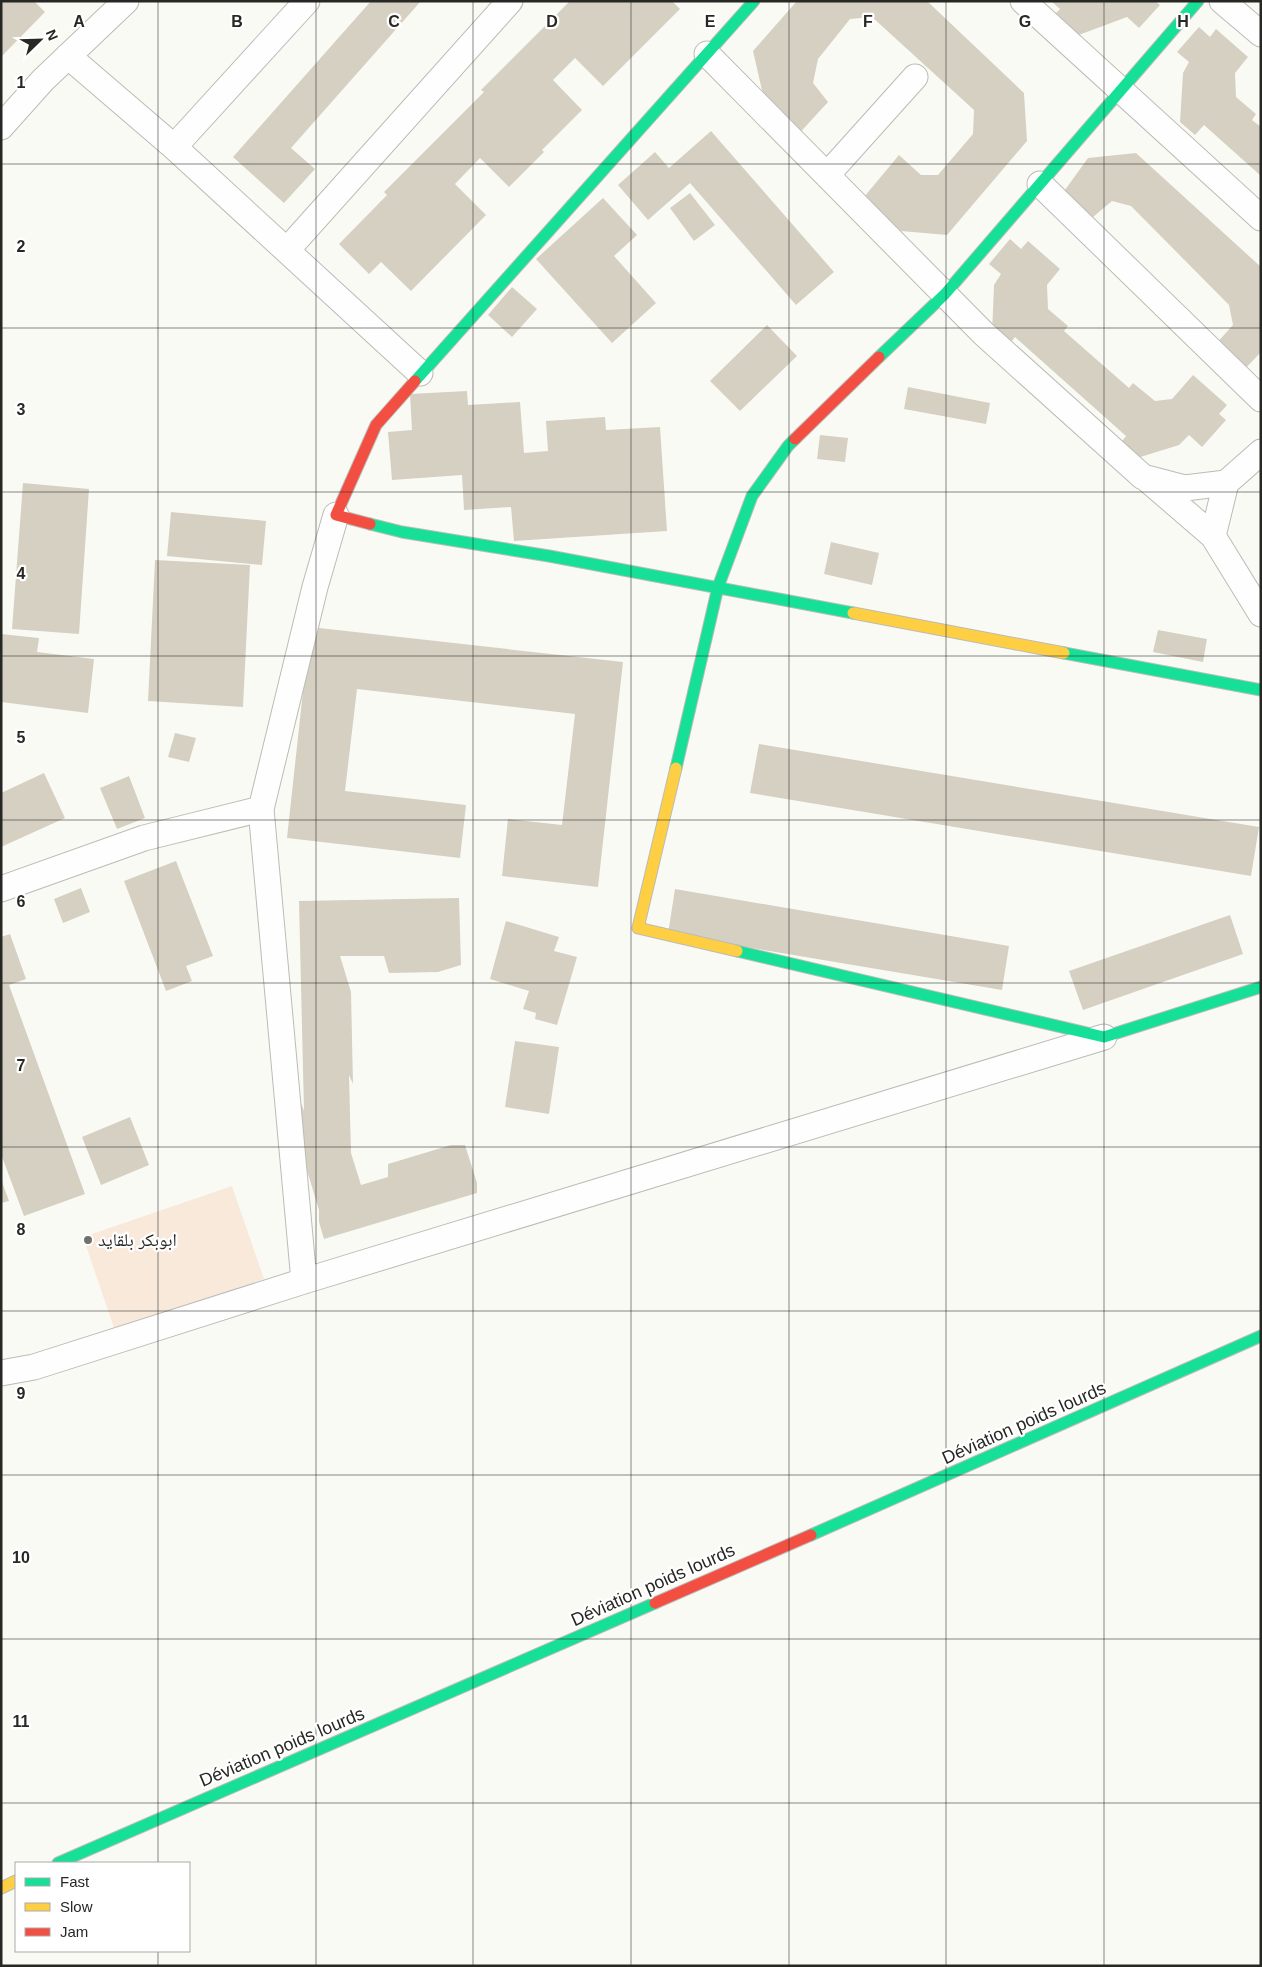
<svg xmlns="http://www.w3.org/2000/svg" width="1262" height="1967" font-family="Helvetica,'Noto Naskh Arabic',sans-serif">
	<rect width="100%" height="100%" fill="#fafaf5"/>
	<path fill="#f9e9db" d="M232,1186L264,1279L115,1331L83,1237Z"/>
	<path fill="#d6d0c3" d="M1,1H34L45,12L1,57Z
		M371,1H421L291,148L315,169L284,203L233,157Z
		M570,1H672L680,9L603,86L575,58L553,80L582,110L542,150L544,152L509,187L480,158L455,184L486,215L411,291L381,262L369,274L339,244L387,195L384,192L484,92L481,90Z
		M797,1H927L1024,93L1027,141L947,235L901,231L864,197L899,155L921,175H938L973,134L974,110L872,17L850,19L818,59L813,83L828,102L794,139L767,112L753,51Z
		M1051,1H1155L1160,5L1139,28L1127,17L1076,36L1054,15L1060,9Z
		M1199,27L1210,37L1216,29L1248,57L1235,73L1236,97L1256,114L1252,120L1261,127V176L1204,125L1195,135L1180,122L1183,73L1189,62L1177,52Z
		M711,131L834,272L796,305L690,183L648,220L618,185L655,152L669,168Z
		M1136,153L1261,267V352L1242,372L1215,345L1233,325L1229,305L1131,206L1112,201L1086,223L1057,201L1088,158Z
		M690,193L715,225L694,241L670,208Z
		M603,198L637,235L614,256L656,303L612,343L536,259Z
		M1010,239L1021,249L1028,241L1060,269L1047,285L1048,309L1068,326L1064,331L1129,388L1133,383L1155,401L1172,399L1193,375L1227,405L1219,414L1226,420L1202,447L1189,435L1179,445L1134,459L1119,445L1126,436L1015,337L1007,347L992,334L994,285L1001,274L989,264Z
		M512,287L537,309L512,337L488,315Z
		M767,325L797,356L740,411L710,381Z
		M908,387L990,403L986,424L904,409Z
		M467,391L468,405L520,402L524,453L548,451L546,421L605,417L606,430L660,427L667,531L514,541L511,507L464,510L462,475L392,480L388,432L412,430L410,394Z
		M820,435L848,438L845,462L817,459Z
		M23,483L89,489L79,634L12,629Z
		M171,512L266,521L262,565L167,556Z
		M831,542L879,553L872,585L824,574Z
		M155,560L250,565L243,707L148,701Z
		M310,627L623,662L598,887L502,876L508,819L562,825L575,714L357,689L345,791L466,805L460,858L287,838Z
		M1158,630L1207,639L1203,662L1153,652Z
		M1,634L39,638L37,652L94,659L88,713L1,702Z
		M175,733L196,738L189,762L168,757Z
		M759,744L1259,827L1251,876L750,793Z
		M44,773L65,818L1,847V793Z
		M129,776L145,818L117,829L100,788Z
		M176,861L213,956L186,966L192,981L166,991L124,881Z
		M81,888L90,912L63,923L54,899Z
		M675,889L1009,946L1002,990L668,934Z
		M459,898L461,965L438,972L389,973L384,956H340L351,992L353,1084L349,1075L351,1153L361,1185L388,1177V1164L451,1145H465L477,1183V1193L324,1239L319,1222V1210L302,1154L301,1103L304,1111L299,901Z
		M1230,915L1243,954L1083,1010L1069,971Z
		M506,921L559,937L554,951L577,957L557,1025L535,1019L536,1013L523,1009L529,991L490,979Z
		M10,934L26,979L9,985L85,1194L24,1216L1,1154V937Z
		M515,1041L559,1047L549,1114L505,1107Z
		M130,1117L149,1165L101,1185L82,1137Z
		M1,1179L9,1201L1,1203Z"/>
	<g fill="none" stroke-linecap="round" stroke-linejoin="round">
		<defs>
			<path id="street" d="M307,1L174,147L420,373
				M1023,1L1261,218
				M1222,1L1261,34
				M707,54L984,334L1143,477L1185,488L1226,483
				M68,56L174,147
				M1,127L43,80L126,1
				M827,175L915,77
				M1040,184L1261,399
				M287,250L510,1
				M1148,480L1213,536L1261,614
				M1213,536L1226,483L1261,452
				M1,889L144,838L261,809
				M304,1281L261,809L315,587L336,515
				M1,1373L34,1367L304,1281L1104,1037"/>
			<path id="fast" d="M879,357L945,294L1198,1
				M415,381L754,1
				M370,524L402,532L549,556L853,613
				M1064,653L1261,690
				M676,768L718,587L752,496L788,446L795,439
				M737,951L1104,1037L1261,987
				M811,1535L1261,1336
				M58,1863L655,1603"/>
			<path id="slow" d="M853,613L1064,653
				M676,768L638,928L737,951
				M1,1888L16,1881"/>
			<path id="jam" d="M795,439L879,357
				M370,524L336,515L376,425L415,381
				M655,1603L811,1535"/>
		</defs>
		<use href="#street" stroke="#bbbbb7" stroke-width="27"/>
		<use href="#fast" stroke="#bbbbb7" stroke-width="13"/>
		<use href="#slow" stroke="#bbbbb7" stroke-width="13"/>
		<use href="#jam" stroke="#bbbbb7" stroke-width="13"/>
		<use href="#street" stroke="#fefefe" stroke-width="25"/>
		<use href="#fast" stroke="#16e098" stroke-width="11"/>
		<use href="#slow" stroke="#ffcf43" stroke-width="11"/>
		<use href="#jam" stroke="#f24e42" stroke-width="11"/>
	</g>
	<path fill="none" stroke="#272724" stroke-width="1" stroke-opacity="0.55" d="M158,1V1863M316,1V1966M473,1V1966M631,1V1966M789,1V1966M946,1V1966M1104,1V1966M1,164H1261M1,328H1261M1,492H1261M1,656H1261M1,820H1261M1,983H1261M1,1147H1261M1,1311H1261M1,1475H1261M1,1639H1261M1,1803H1261M158,1951V1966"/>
	<circle fill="#71716d" stroke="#fff" stroke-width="2" cx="88" cy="1240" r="5"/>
	<g text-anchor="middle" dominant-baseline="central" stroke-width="4.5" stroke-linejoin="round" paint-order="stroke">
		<g font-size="18" fill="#272724" stroke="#fff" text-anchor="start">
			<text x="98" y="1240">ابوبكر بلقايد</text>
		</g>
		<g font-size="18" fill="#272724" stroke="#fff">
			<text transform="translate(1024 1423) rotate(-24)">Déviation poids lourds</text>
			<text transform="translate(653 1585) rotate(-24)">Déviation poids lourds</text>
			<text transform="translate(282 1747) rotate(-23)">Déviation poids lourds</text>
		</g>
	</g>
	<g font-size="16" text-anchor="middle" font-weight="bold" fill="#272724" stroke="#fff" stroke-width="4.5" stroke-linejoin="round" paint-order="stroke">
		<text x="79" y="27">A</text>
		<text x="237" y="27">B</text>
		<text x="394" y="27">C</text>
		<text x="552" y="27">D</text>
		<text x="710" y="27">E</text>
		<text x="868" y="27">F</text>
		<text x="1025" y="27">G</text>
		<text x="1183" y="27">H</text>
		<text x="21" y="88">1</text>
		<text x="21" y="252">2</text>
		<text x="21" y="415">3</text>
		<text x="21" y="579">4</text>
		<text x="21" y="743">5</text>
		<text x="21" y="907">6</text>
		<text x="21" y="1071">7</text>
		<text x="21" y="1235">8</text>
		<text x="21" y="1399">9</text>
		<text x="21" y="1563">10</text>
		<text x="21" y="1727">11</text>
	</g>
	<rect width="1262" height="1967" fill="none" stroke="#272724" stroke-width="5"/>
	<rect x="15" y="1862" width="175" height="90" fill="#ffffff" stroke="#a9a9a7"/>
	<rect x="25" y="1878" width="25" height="8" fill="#16e098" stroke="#a9a9a7"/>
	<text x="60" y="1887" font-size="15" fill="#272724">Fast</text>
	<rect x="25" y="1903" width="25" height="8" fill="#ffcf43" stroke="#a9a9a7"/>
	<text x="60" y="1912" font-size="15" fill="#272724">Slow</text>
	<rect x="25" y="1928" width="25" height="8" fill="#f24e42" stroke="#a9a9a7"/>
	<text x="60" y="1937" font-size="15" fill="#272724">Jam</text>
	<g transform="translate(40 40) rotate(67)" stroke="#ffffff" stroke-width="4" paint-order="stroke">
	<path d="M0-4L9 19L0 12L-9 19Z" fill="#272724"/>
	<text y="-8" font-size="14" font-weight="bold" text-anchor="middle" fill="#272724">N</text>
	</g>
</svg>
